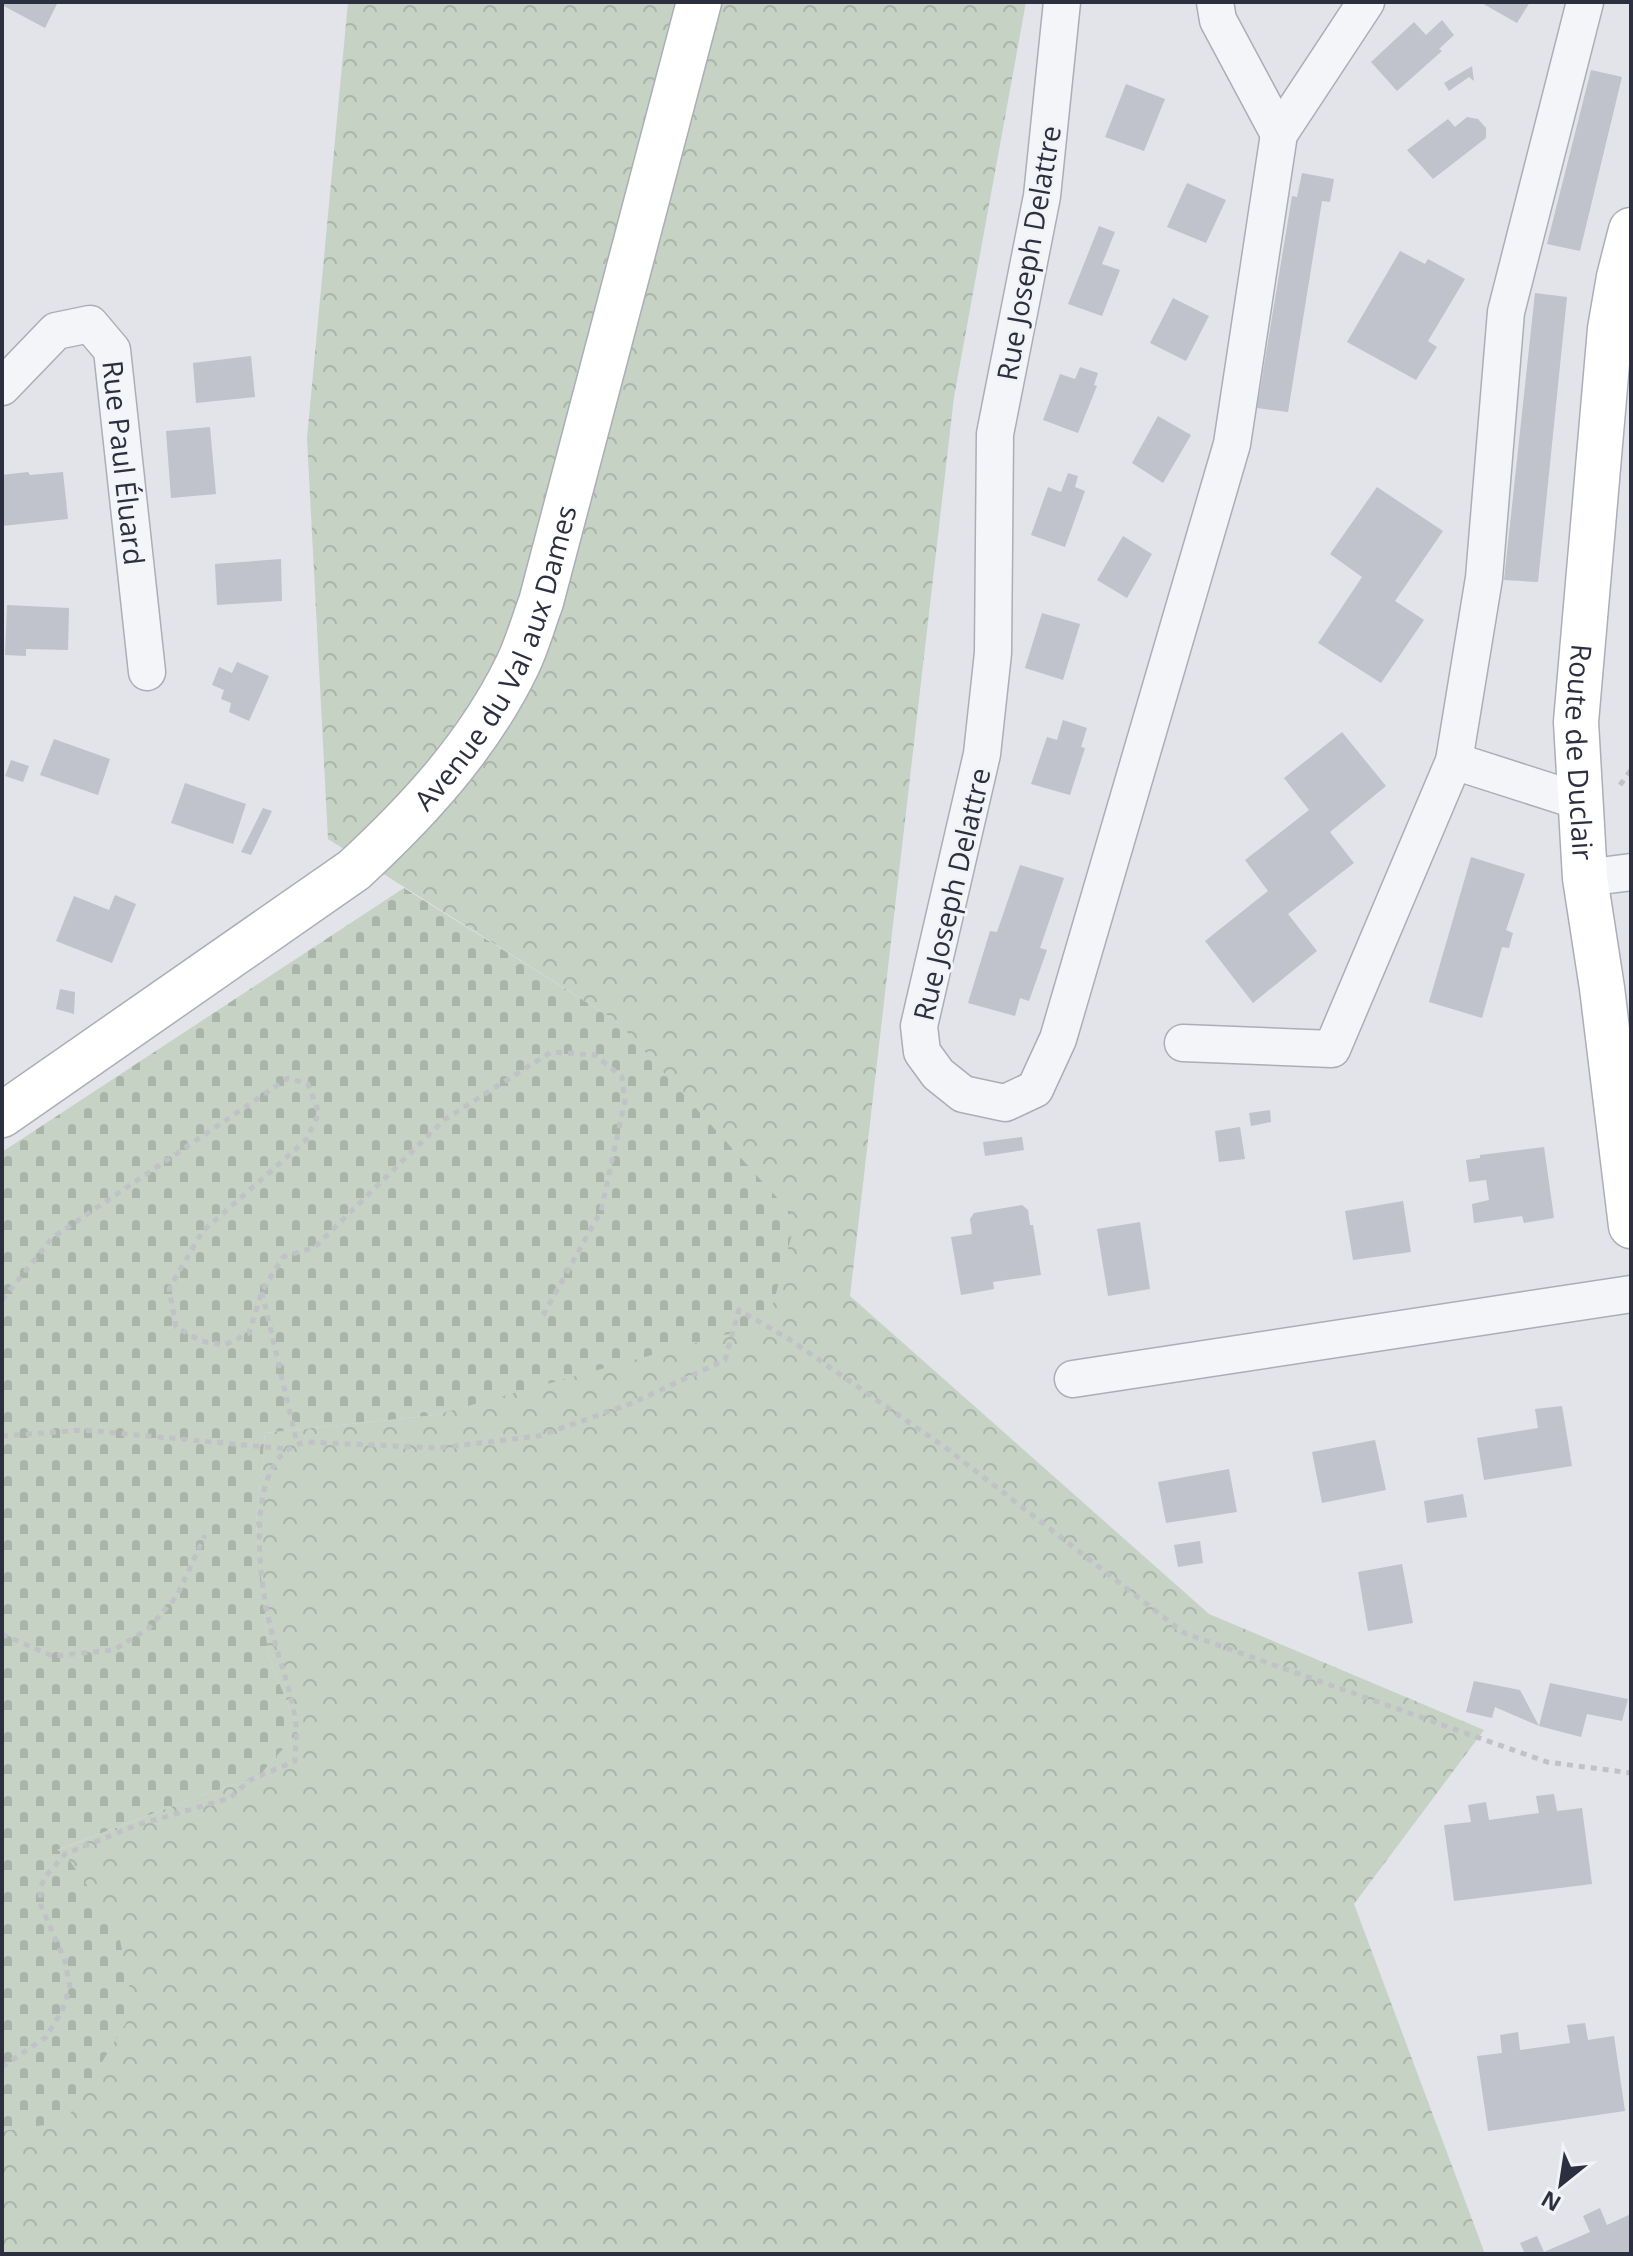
<svg xmlns="http://www.w3.org/2000/svg" width="1633" height="2256" font-family="'Open Sans',sans-serif">
	<defs>
		<pattern id="forest-crowns" width="20" height="18" patternUnits="userSpaceOnUse" patternTransform="scale(2)"><rect width="20" height="18" fill="#c5d2c4"/><path d="M2 6a3 3 0 1 1 6 0M12 15a3 3 0 1 1 6 0" fill="none" stroke="#a9b5a9"/></pattern>
		<pattern id="cemetery-stones" width="16" height="16" patternUnits="userSpaceOnUse" patternTransform="scale(2)"><rect width="16" height="16" fill="#c5d2c4"/><path d="M2 7V4a2 2 0 0 1 4 0v3zM10 15v-3a2 2 0 0 1 4 0v3z" fill="#a9b5a9"/></pattern>
	</defs>
	<rect width="100%" height="100%" fill="#e2e4e9"/>
	<path fill="url(#forest-crowns)" d="M348,2H1026L954,397L850,1296L1209,1614L1484,1730L1354,1904L1485,2254H2V2131L65,2121L55,1851L199,1796L258,1777L299,1731L268,1655L256,1524L265,1433L435,1415L518,1390L618,1022L328,839L307,438Z"/>
	<path fill="url(#cemetery-stones)" d="M404,888L618,1022L796,1219L768,1323L435,1415L265,1433L256,1524L268,1655L299,1731L258,1777L199,1796L57,1850L65,1854L118,1930L134,2010L65,2122L2,2131V1152Z"/>
	<path fill="#c0c2cc" d="M2,2H58L45,28L2,5Z
		M1480,2H1530L1517,23Z
		M1442,20L1454,35L1439,49L1442,51L1397,91L1371,62L1414,22L1426,35Z
		M1472,66L1474,81L1469,77L1449,91L1444,83Z
		M1591,70L1622,77L1580,251L1547,244Z
		M1126,84L1165,99L1144,151L1105,137Z
		M1467,117L1478,119L1486,128V138L1433,179L1407,150L1448,119L1455,127Z
		M1302,173L1334,179L1330,202L1322,201L1288,412L1257,408L1292,196L1297,197Z
		M1187,183L1226,200L1206,243L1167,227Z
		M1099,226L1115,232L1102,264L1120,270L1102,316L1068,304Z
		M1400,251L1425,264L1428,259L1465,279L1428,341L1437,347L1416,380L1347,342Z
		M1535,293L1567,297L1538,582L1504,580Z
		M1173,298L1209,316L1186,361L1150,343Z
		M251,356L255,397L196,403L193,363Z
		M1080,367L1098,373L1094,385L1097,386L1078,433L1043,420L1060,374L1075,379Z
		M1158,416L1191,435L1163,483L1132,463Z
		M210,427L216,494L171,498L166,431Z
		M28,472L30,475L63,472L68,519L2,526V475Z
		M1068,473L1078,476L1075,487L1085,491L1065,547L1031,535L1048,487L1061,492Z
		M1377,487L1443,531L1395,601L1424,620L1381,683L1318,643L1362,577L1330,554Z
		M1123,536L1152,554L1127,598L1097,580Z
		M281,559L282,601L217,605L215,564Z
		M7,605L69,608L68,650L26,649V656L5,655Z
		M1042,613L1080,624L1063,680L1025,668Z
		M237,662L269,676L249,721L229,712L231,703L221,699L224,690L212,685L219,667L232,673Z
		M1063,720L1087,728L1081,747L1085,748L1070,795L1031,784L1047,737L1057,740Z
		M1342,732L1386,786L1330,832L1354,863L1288,914L1317,951L1253,1003L1205,941L1268,891L1245,860L1309,810L1284,778Z
		M54,739L110,759L98,795L40,775Z
		M11,760L29,766L23,782L5,776Z
		M185,783L246,804L233,844L171,823Z
		M263,808L272,811L251,855L241,852Z
		M1471,857L1525,874L1506,930L1513,933L1509,948L1502,947L1482,1018L1429,1002Z
		M1020,865L1064,878L1040,948L1047,950L1029,1001L1020,998L1015,1016L968,1003L990,931L997,932Z
		M115,895L136,904L112,963L56,941L74,896L109,910Z
		M60,989L75,992L74,1014L56,1009Z
		M1270,1110L1271,1122L1251,1126L1249,1113Z
		M1240,1127L1245,1159L1219,1162L1215,1131Z
		M1022,1137L1024,1150L985,1156L983,1142Z
		M1544,1147L1554,1218L1524,1223L1522,1216L1474,1223L1472,1204L1489,1200L1486,1180L1469,1182L1466,1160L1480,1158V1155Z
		M1403,1201L1411,1252L1353,1260L1345,1211Z
		M1022,1205L1028,1210L1030,1225H1033L1041,1275L993,1282L994,1289L961,1295L951,1237L972,1234L970,1219L974,1213Z
		M1140,1222L1150,1289L1108,1296L1097,1229Z
		M1562,1406L1572,1466L1484,1480L1477,1438L1538,1428L1535,1409Z
		M1375,1440L1386,1490L1322,1503L1312,1452Z
		M1229,1469L1237,1512L1166,1523L1158,1482Z
		M1463,1494L1467,1517L1427,1523L1424,1501Z
		M1200,1541L1203,1563L1178,1567L1174,1545Z
		M1402,1564L1413,1623L1368,1631L1358,1572Z
		M1474,1681L1520,1690L1539,1726L1550,1683L1628,1699L1622,1721L1587,1714L1581,1737L1539,1726L1495,1707L1492,1718L1466,1712Z
		M1554,1794L1557,1811L1582,1808L1592,1884L1454,1901L1444,1825L1471,1822L1468,1805L1486,1802L1489,1820L1539,1813L1536,1796Z
		M1585,2023L1588,2040L1614,2036L1625,2111L1488,2131L1477,2056L1502,2053L1500,2035L1518,2032L1520,2050L1570,2043L1567,2025Z
		M1600,2208L1607,2225L1631,2214V2254H1525L1520,2243L1537,2236L1544,2252L1590,2232L1583,2216Z"/>
	<g fill="none" stroke-linecap="round" stroke-linejoin="round">
		<defs>
			<g id="street">
				<path d="M1062,2L1042,196L995,434L993,653L982,754L919,1026L922,1052L938,1074L963,1094L1005,1103L1035,1089L1058,1039L1232,444L1279,134L1366,2"/>
				<path d="M1215,2L1218,20L1279,134"/>
				<path id="s1" d="M2,387L56,331L90,324L112,350L147,672"/>
				<path d="M1454,761L1484,578L1506,312L1585,2"/>
				<path d="M1585,878L1631,872"/>
				<path d="M1183,1043L1332,1049L1454,761L1582,802"/>
				<path d="M1073,1379L1631,1294"/>
			</g>
			<g id="secondary">
				<path id="s2" d="M1631,230L1619,277L1610,329L1576,722L1585,878L1602,988L1631,1226"/>
				<path id="s3" d="M2,1115L354,870C419,810 478,746 517,666C527,646 533,623 541,602L699,2"/>
			</g>
		</defs>
		<use href="#street" stroke="#abaeb6" stroke-width="39"/>
		<use href="#secondary" stroke="#abaeb6" stroke-width="47"/>
		<path stroke="#c0c2c8" stroke-width="5" stroke-dasharray="6 6" stroke-linecap="butt" d="M1620,785L1631,770
			M262,1292L297,1443
			M2,1300L52,1238L288,1078L308,1084L319,1113L306,1140L202,1232L169,1289L176,1327L201,1341L225,1345L249,1333L262,1291L283,1257L315,1247L444,1120L551,1052L595,1055L622,1077L625,1101L601,1211L542,1317
			M2,1436L84,1430L287,1449
			M2,1634L52,1656L114,1650L149,1628L177,1596L205,1535
			M2,2067L46,2037L62,2011L70,1987L65,1961L41,1906L40,1889L45,1877L65,1854L137,1825L230,1798L250,1780L295,1761C295,1747 298,1731 295,1718C290,1687 279,1659 271,1629C259,1584 241,1452 307,1442L439,1448L539,1436L630,1404L725,1360L739,1310L789,1339L946,1448L1184,1633L1547,1762L1631,1773"/>
		<use href="#street" stroke="#f4f5f8" stroke-width="36"/>
		<use href="#secondary" stroke="#fff" stroke-width="44"/>
	</g>
	<g text-anchor="middle" dominant-baseline="central" stroke-width="6" stroke-linejoin="round" paint-order="stroke">
		<g font-size="28" fill="#2c2f40" stroke="#f2f3f7">
			<text transform="translate(1028 253) rotate(-80)">Rue Joseph Delattre</text>
			<text stroke="none"><textPath href="#s1" startOffset="260">Rue Paul Éluard</textPath></text>
			<text stroke="none"><textPath href="#s3" startOffset="690">Avenue du Val aux Dames</textPath></text>
			<text stroke="none"><textPath href="#s2" startOffset="526">Route de Duclair</textPath></text>
			<text transform="translate(951 894) rotate(-77)">Rue Joseph Delattre</text>
		</g>
	</g>
	<rect width="1633" height="2256" fill="none" stroke="#2c2f40" stroke-width="8"/>
	<g transform="translate(1561 2184) rotate(210)" stroke="#f2f3f7" stroke-width="6" paint-order="stroke">
	<path d="M0-6L14 30L0 20L-14 30Z" fill="#2c2f40"/>
	<text y="-12" font-size="22" font-weight="bold" text-anchor="middle" fill="#2c2f40">N</text>
	</g>
</svg>
